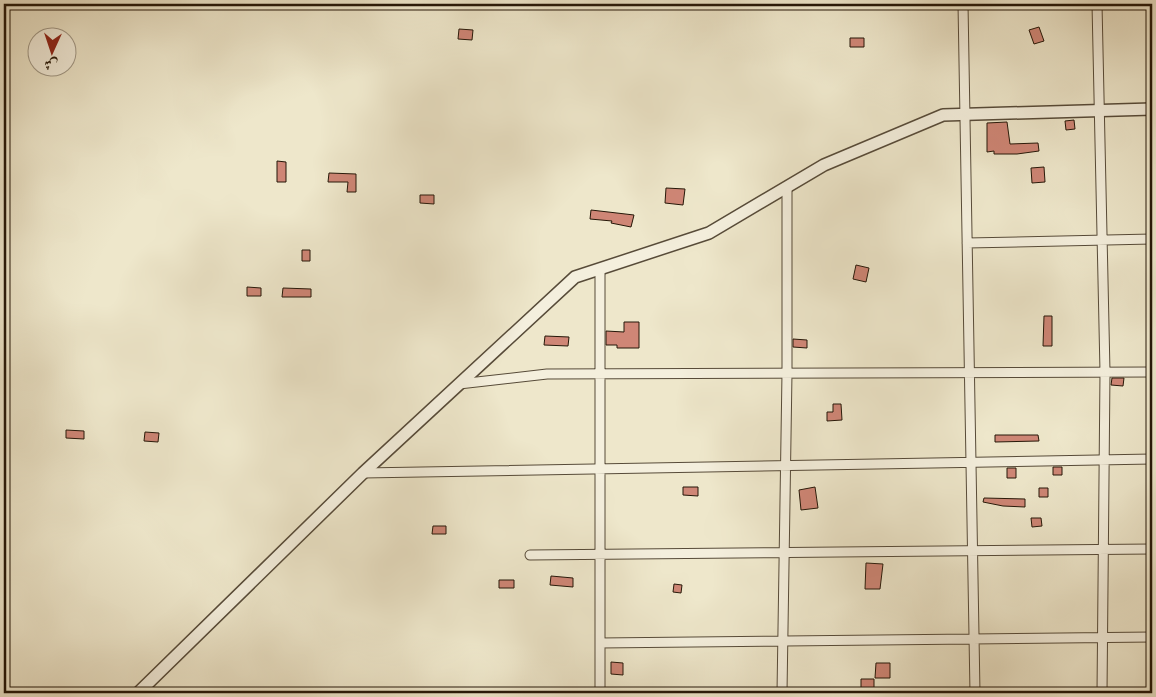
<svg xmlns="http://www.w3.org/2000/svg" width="1156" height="697" font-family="'IM FELL DW Pica',Amiri,serif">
	<rect width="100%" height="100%" fill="#eee7cb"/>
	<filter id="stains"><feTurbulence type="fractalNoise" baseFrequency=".004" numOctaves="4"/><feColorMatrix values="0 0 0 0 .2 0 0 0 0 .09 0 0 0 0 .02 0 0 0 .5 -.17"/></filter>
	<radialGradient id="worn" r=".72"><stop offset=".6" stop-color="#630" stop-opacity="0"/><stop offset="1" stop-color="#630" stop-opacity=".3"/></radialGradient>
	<path fill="#cf8676" stroke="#251708" d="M1039,27L1044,41L1034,44L1029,30Z
		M459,29L473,30L472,40L458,39Z
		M850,38H864V47H850Z
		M1074,120L1075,129L1066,130L1065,121Z
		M1007,122L1010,144L1038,143L1039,151L1017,154H994V151L987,152V123Z
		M277,161L286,162V182H277Z
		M1044,167L1045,182L1032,183L1031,168Z
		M329,173L356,174V192H347L348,182H328Z
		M666,188L685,189L683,205L665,203Z
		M420,195H434V204L420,203Z
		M591,210L634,215L631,227L611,223L612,221L590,219Z
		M302,250H310V261H302Z
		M856,265L869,268L866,282L853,279Z
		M247,287L261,288V296H247Z
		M283,288L311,289V297H282Z
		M1044,316H1052V346H1043Z
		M624,322H639V348H617V345H606V331L624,332Z
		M545,336L569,337L568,346L544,345Z
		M793,339L807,340V348L793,347Z
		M1112,378H1124L1123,386L1111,385Z
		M833,404H841L842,420L827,421V412H833Z
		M66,430L84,431V439L66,438Z
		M145,432L159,433L158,442L144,441Z
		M995,435H1038L1039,441L995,442Z
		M1053,467H1062V475H1053Z
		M1007,468H1016V478H1007Z
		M683,487H698V496L683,495Z
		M815,487L818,508L801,510L799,490Z
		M1039,488H1048V497H1039Z
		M984,498L1025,499V507L1003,506L983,502Z
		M1031,518H1041L1042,526L1032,527Z
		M433,526H446V534H432Z
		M866,563L883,564L880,589H865Z
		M551,576L573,578V587L550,585Z
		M499,580H514V588H499Z
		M674,584L682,585L681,593L673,592Z
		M611,662L623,663V675L611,674Z
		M876,663H890V678H875Z
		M861,679H874V693H861Z"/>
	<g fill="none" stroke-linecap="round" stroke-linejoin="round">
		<defs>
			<path id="minor" d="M963,4L975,693
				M1097,4L1105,372L1102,693
				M967,243L1152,239
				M600,269V693
				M459,384L547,374L1152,372
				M363,473L1152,459
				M530,555L1152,549
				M600,643L1152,637
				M782,693L787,373V187"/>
			<path id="tertiary" d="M138,693L363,473L575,277L709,233L824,165L943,115L1152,109"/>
		</defs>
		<use href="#minor" stroke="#574b39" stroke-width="11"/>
		<use href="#tertiary" stroke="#574b39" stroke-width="14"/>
		<use href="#minor" stroke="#f4efdd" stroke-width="9"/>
		<use href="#tertiary" stroke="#f4efdd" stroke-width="11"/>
	</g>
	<rect width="1156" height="697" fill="none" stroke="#eee7cb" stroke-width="20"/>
	<rect x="5" y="5" width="1146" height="687" fill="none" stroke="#251708" stroke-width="2.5"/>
	<rect x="10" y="10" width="1136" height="677" fill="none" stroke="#251708"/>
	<g transform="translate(52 52) rotate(183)"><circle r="24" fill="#f4efdd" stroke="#a19988"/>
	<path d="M0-4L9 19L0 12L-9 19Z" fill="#8f2418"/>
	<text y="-8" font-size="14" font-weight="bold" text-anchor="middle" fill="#251708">ش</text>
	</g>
	<rect width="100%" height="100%" filter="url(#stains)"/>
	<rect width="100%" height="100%" fill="url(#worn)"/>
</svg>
